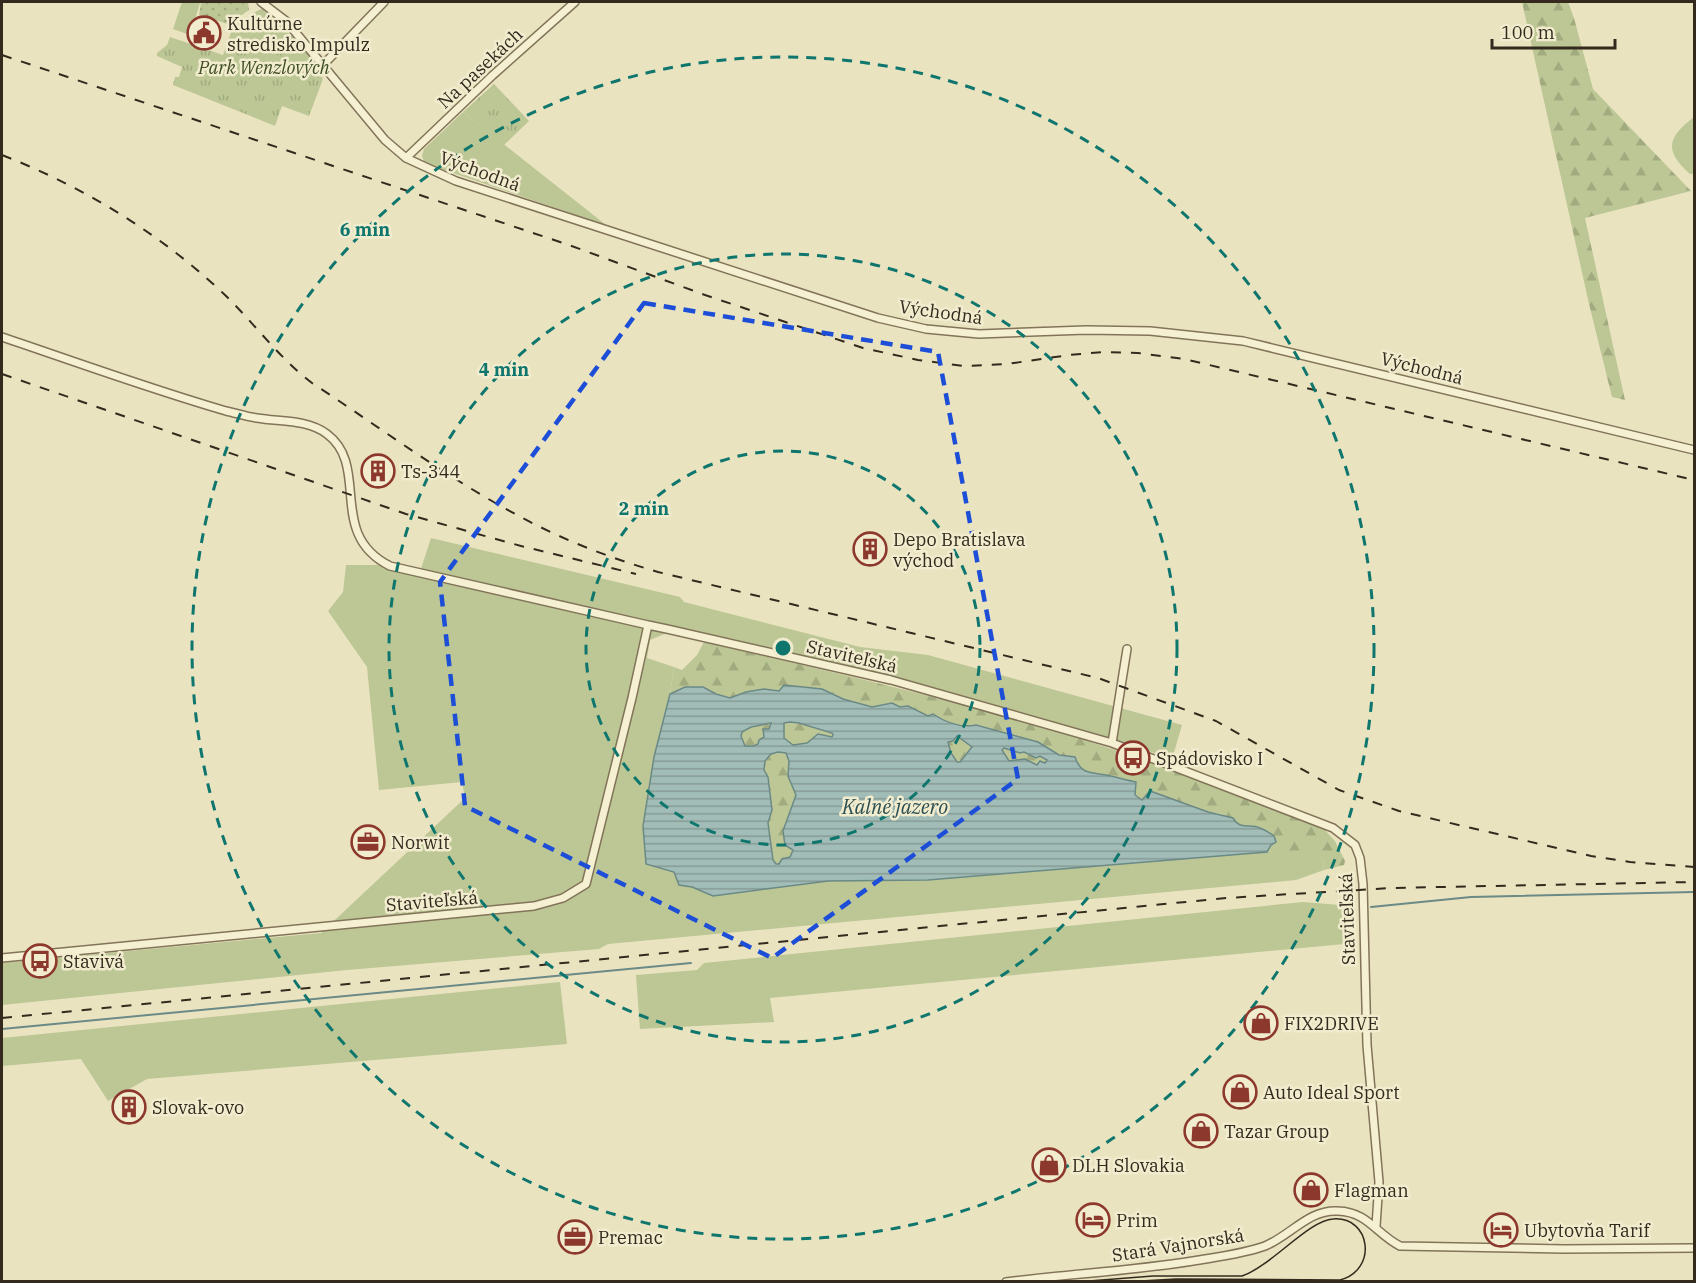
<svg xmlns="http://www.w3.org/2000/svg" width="1696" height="1283" font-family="'IBM Plex Serif',serif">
	<defs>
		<pattern id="grass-dots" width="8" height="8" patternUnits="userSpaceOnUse" patternTransform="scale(1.5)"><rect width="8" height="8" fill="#bcc795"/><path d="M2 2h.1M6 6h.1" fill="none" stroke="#a2ab80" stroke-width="1.8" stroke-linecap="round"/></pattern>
		<pattern id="forest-firs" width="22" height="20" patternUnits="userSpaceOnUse" patternTransform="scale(1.5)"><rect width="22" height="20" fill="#bcc795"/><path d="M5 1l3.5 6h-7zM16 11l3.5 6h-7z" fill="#a2ab80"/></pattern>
		<pattern id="park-tufts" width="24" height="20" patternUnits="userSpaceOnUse" patternTransform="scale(1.5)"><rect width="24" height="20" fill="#bcc795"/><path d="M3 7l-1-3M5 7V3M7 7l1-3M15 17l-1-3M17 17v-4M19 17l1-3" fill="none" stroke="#a2ab80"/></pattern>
		<pattern id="water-rules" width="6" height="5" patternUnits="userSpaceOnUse" patternTransform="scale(1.5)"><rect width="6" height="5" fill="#a2bdb8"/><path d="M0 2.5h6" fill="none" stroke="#859a95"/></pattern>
	</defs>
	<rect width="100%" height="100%" fill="#eae3c0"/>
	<path fill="url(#grass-dots)" d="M196,2H248L249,10L228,24L199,15L201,3Z"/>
	<path fill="url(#forest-firs)" d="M1522,2H1568L1574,18L1593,89L1691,191L1585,218L1625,400L1612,397L1589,304Z
		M704,642C840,674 978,705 1112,749C1183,773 1254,802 1324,829L1335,841L1345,861L1344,865L1324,870L1323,858L1277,851L1267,852L1271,845L1275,842L1253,826C1239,830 1234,819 1221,814L1143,800L1105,775L1091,774L1078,766L1075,757L1059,755L1038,742L976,725C962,728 945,722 933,714L928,716L908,706L900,707L892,703L872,707L843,699L822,689L779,691L764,689L746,692L730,698L716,694L703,687H685L670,694L674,667L682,670L697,655Z
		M784,722L799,723L833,733L832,737L818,734L807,743L793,745L784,738L782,725Z
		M771,723L772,724L758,744L754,746H745L741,736L742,732L751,727Z
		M957,736L972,747L960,762H957L951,753L948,742Z
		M1004,748L1020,753L1024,752L1036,758L1040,756L1047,760L1045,763C1032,766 1022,759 1009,761L1002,750Z
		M778,752L786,753L789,761L788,776L796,795L783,831L793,850C790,857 784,865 776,864L773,861L768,823L772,810L768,777L764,770L765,761L771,754Z"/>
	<path fill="url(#park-tufts)" d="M262,9L302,45L323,79L309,116L282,106L275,126L173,85L175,77H179L182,67L157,56V53L167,45L170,37L223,55L233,27L257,11Z
		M494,84L529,121L504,145L463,112Z"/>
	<path fill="#bcc795" d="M182,2L200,3L190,35L173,29Z
		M252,30L282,43L276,57L247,43Z
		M463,112L606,225L450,172L431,165L424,161L422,156L424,149Z
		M1694,117V174H1690C1663,150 1668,137 1694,117Z
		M431,538L680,597L684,602L860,647L928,655L1182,725L1172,759L1117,740L895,678L710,635L667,633L650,640L647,658L674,667L670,694L654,757L675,872L679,885L692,886L713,896L828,881L928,880L1277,851L1300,852L1323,858L1324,870L1296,880L608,944L599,949L347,970L2,1005V963L321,933L465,798L462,782L379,790L367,667L328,611L343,592L346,565H378L419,575Z
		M1303,902L1340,905L1352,930L1355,943L770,998L774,1022L640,1029L636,975L697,970L704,963Z
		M560,982L567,1044L147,1079L108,1101L81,1059L2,1066V1038Z"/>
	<path fill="url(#water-rules)" stroke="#6b8a86" stroke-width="1.5" fill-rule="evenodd" d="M784,685L822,689L843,699L872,707L892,703L900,707L908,706L928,716L933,714C945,722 961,728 976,725L1038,742L1059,755L1075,757C1081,775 1091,772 1106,775C1116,777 1126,780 1136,782L1135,795L1142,800L1150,791L1208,812L1233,818C1241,831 1249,823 1260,828C1265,830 1270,833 1274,836L1276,842L1271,845L1267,852L928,880L828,881L713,896L692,887L679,885L674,872L646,864L643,826L654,757L670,694L685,687H703L716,694L730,698L746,692L764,689L779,691ZM790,722L799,723L832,733L833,735L832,737L818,734L807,743L793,745L784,738V723ZM771,723L769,729H763L764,737L759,740L758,744L754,746H745L741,736L742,732L751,727ZM957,736L972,747L960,762H957L951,753L948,742L953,741ZM1004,748L1020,753L1024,752L1036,758L1040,756L1047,760L1045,763L1040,761L1037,765L1025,759L1009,761L1002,750ZM778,752L786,753L789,761L788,776L796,795L783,831L785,845L793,850L790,857L782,859L779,864H776L773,860L768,823L772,810L768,777L764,770L765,761L771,754Z"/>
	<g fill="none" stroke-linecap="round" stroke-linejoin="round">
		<path stroke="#6b8a86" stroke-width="2" d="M1371,907L1471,897L1694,892
			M2,1029L691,963"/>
		<defs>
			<path id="minor" d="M261,2L286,21L385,140L406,158L456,181L878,318L926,329L979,334L1086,330L1150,331L1243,341L1694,450
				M323,65L384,2
				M406,158L493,75L575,2
				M2,337C76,362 150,389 226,411C236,413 247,417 257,418C280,422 307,419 327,434C371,467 326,534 390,566L648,625
				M1112,743L1127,649
				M2,958L534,906L563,898L586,884L632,698L648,625L667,629L891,680L1112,743L1333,828L1355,845L1360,858L1363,884L1367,1045L1379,1182L1376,1226
				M1006,1282C1069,1274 1131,1271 1193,1261C1216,1257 1243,1254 1265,1246C1290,1236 1309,1209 1338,1211C1368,1212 1376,1234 1400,1246L1564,1249L1694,1248"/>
		</defs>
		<use href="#minor" stroke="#827459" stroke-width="10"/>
		<use href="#minor" stroke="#f6f0d2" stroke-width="7"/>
		<path stroke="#332a1d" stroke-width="1.5" d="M1076,1282L1153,1276H1242C1270,1267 1309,1220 1333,1219C1371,1216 1378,1270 1340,1280L1176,1279L1123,1282"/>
		<path stroke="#332a1d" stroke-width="2" stroke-dasharray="10 10" stroke-linecap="butt" d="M2,55L569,245L705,295L863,348L918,360L964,366L1007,364L1069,355L1104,352L1138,353L1184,359L1694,480
			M2,155C84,187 161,234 225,295C255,324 279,358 312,383C381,428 447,478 519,516C563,540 610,558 658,572L1098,678L1216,721L1339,790L1399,811L1591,856L1630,862L1694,867
			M2,374L406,514L521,546L636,574
			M2,1018L1226,898L1391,888L1694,882"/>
	</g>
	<path fill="none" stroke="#1d4ed8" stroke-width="4.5" stroke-dasharray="12 8" stroke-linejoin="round" d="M644,303L938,352L1018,779L772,958L465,806L440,582Z"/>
	<g fill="none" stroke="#0f766e" stroke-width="3" stroke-dasharray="10 8">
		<circle cx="783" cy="648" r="197"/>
		<circle cx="783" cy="648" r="394"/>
		<circle cx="783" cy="648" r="591"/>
	</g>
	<defs>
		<symbol id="civic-ring" viewBox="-11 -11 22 22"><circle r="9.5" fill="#f2eccf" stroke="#8d382d" stroke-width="1.5"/><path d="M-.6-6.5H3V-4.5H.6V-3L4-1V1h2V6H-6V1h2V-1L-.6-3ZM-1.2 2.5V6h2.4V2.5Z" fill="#8d382d"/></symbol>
		<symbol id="building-ring" viewBox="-11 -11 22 22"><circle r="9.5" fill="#f2eccf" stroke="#8d382d" stroke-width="1.5"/><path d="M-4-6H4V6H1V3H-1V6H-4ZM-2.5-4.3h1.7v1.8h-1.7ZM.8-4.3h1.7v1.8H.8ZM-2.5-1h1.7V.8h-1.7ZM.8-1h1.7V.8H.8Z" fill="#8d382d"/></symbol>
		<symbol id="bus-ring" viewBox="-11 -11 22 22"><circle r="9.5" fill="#f2eccf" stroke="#8d382d" stroke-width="1.5"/><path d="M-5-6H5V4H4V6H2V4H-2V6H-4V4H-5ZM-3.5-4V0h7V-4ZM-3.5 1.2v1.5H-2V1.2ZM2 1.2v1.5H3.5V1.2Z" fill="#8d382d"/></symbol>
		<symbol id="office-ring" viewBox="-11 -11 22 22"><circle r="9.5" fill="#f2eccf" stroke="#8d382d" stroke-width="1.5"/><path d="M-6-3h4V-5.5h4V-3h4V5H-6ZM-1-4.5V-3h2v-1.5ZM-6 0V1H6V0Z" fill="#8d382d"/></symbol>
		<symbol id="shop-ring" viewBox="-11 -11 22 22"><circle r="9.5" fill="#f2eccf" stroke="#8d382d" stroke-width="1.5"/><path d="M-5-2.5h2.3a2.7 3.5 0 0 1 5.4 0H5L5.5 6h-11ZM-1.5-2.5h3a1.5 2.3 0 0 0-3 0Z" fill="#8d382d"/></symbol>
		<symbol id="hotel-ring" viewBox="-11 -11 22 22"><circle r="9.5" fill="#f2eccf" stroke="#8d382d" stroke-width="1.5"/><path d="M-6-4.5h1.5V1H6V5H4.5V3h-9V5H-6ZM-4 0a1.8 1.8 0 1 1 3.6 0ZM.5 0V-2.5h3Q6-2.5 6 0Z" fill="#8d382d"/></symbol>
	</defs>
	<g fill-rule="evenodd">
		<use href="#civic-ring" x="185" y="14" width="38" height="38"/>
		<use href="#building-ring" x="359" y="452" width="38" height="38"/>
		<use href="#building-ring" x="851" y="530" width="38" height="38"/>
		<use href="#bus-ring" x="1114" y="739" width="38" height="38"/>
		<use href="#office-ring" x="349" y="823" width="38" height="38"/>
		<use href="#bus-ring" x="21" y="942" width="38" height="38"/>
		<use href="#shop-ring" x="1242" y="1004" width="38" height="38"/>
		<use href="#shop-ring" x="1221" y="1073" width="38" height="38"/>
		<use href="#building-ring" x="110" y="1088" width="38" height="38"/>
		<use href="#shop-ring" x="1182" y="1112" width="38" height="38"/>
		<use href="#shop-ring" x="1030" y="1146" width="38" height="38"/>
		<use href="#shop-ring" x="1292" y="1171" width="38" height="38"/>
		<use href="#hotel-ring" x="1074" y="1201" width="38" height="38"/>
		<use href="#hotel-ring" x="1482" y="1211" width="38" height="38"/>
		<use href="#office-ring" x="556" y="1218" width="38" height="38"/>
	</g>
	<g text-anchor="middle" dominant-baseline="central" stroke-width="5" stroke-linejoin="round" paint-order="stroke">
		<g font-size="18" fill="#332a1d" stroke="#f2eccf" text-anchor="start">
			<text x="227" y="23">Kultúrne<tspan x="227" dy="21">stredisko Impulz</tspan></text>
			<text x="401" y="471">Ts-344</text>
			<text x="893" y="539">Depo Bratislava<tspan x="893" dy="21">východ</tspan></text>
			<text x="1156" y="758">Spádovisko I</text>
			<text x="391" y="842">Norwit</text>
			<text x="63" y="961">Stavivá</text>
			<text x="1284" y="1023">FIX2DRIVE</text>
			<text x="1263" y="1092">Auto Ideal Sport</text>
			<text x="152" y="1107">Slovak-ovo</text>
			<text x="1224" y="1131">Tazar Group</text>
			<text x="1072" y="1165">DLH Slovakia</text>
			<text x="1334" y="1190">Flagman</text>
			<text x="1116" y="1220">Prim</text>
			<text x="1524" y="1230">Ubytovňa Tarif</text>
			<text x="598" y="1237">Premac</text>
		</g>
		<g font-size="18" font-style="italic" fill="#3e4e24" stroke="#f2eccf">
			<text x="264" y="67">Park Wenzlových</text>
		</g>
		<g font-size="18" fill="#332a1d" stroke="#f2eccf">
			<text transform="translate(480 68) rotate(-43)">Na pasekách</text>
			<text transform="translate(480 171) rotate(20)">Východná</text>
			<text transform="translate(941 312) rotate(8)">Východná</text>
			<text transform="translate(1422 368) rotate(14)">Východná</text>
			<text transform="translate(852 656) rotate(13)">Staviteľská</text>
			<text transform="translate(432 901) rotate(-5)">Staviteľská</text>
			<text transform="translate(1347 919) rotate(-92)">Staviteľská</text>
			<text transform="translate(1178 1245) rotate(-9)">Stará Vajnorská</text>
		</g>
		<g font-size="20" font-style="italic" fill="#2d5052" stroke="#f2eccf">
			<text x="895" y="806">Kalné jazero</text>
		</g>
	</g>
	<circle cx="783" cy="648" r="9" fill="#0f766e" stroke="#f2eccf" stroke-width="3"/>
	<g font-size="18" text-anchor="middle" font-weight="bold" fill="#0f766e" stroke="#f2eccf" stroke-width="5" stroke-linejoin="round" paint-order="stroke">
		<text x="365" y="236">6 min</text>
		<text x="504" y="376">4 min</text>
		<text x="644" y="515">2 min</text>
	</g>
	<rect width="1696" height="1283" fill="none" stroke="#332a1d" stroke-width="6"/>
	<path d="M1492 39v9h123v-9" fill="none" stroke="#332a1d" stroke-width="3"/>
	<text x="1501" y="39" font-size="18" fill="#332a1d" stroke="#f2eccf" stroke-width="4.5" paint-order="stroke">100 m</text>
</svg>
